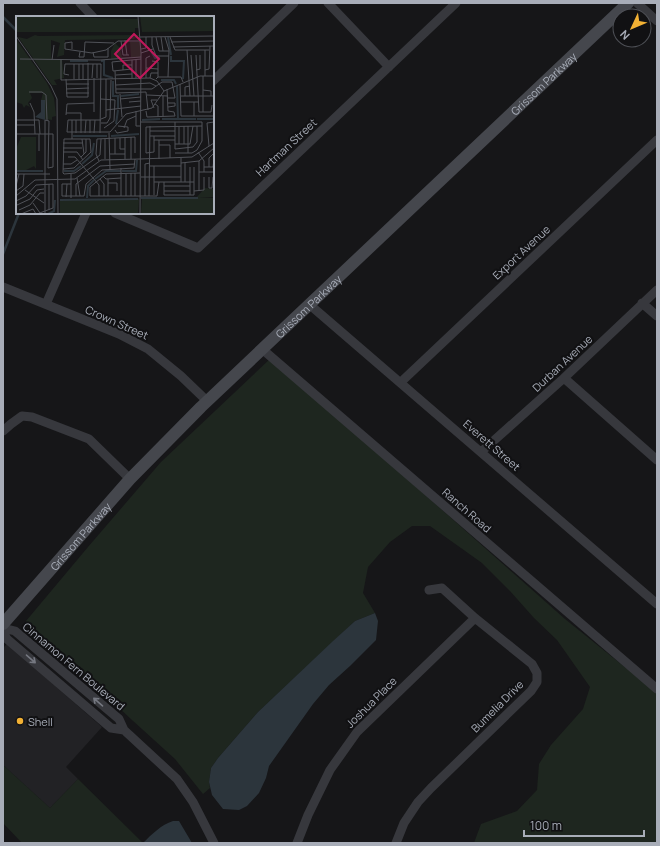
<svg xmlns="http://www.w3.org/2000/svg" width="660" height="846" font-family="Manrope,sans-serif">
	<rect width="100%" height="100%" fill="#161618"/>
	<path fill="#222225" d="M7,644L102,727L66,767L78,779L50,808L3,765V648Z"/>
	<path fill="#1e261f" d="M271,358L565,619L657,693V843H474L481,824L517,811L537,790L539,764L551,745L583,709L590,687L557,640L534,618L510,591L482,563L430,526H412L390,542L368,567L363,593L375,613L355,621L258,712L218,758L211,768L209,782L210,788L203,794L175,759L132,720L26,621L88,547L161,462Z
		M3,765L50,808L78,779L143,843H22L3,823Z"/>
	<path fill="#2c353c" d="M375,613L378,621L376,640L350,666L329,685L313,704L269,766L266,778L259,793L247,806L239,810L223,809L212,795L209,782L211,768L218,758L258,712L333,641L355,621Z
		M173,821H179L192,843H143C152,834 161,825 173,821Z"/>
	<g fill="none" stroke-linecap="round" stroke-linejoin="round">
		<path stroke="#2c353c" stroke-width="2.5" d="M3,17L17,31
			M3,254L19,213"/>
		<path stroke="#37383d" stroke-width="9" d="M80,3L93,17
			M328,3L389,67
			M637,3L657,21
			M213,81L294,3
			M115,213L198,248L456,3
			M3,287L119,334L148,349L181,376L207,401
			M642,303L657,316
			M46,304L86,213
			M310,305L657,604
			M262,349L657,689
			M564,378L657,460
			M401,382L657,140
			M3,431L11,424L22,416L32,417L89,439L130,479
			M481,452L564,378L657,290
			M3,628L15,631L119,719L124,730L177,779L193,802L214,843
			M3,632L7,639L111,728L124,730
			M297,843L308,815L330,770L357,732L475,618
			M396,843L404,823L418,802L431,788L531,691L537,682V673L532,664L475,618L442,588L429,590"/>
		<path stroke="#45474d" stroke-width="12" id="s1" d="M3,624L130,479L201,407L628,3"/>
	</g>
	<defs><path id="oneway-shaft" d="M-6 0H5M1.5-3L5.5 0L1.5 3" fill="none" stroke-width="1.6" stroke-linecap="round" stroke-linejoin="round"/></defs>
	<g stroke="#757881">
		<use href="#oneway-shaft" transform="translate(31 659) rotate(41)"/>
		<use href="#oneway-shaft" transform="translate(98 702) rotate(-139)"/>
	</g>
	<circle fill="#f2b134" stroke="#111113" stroke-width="1.5" cx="20" cy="721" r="4"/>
	<g text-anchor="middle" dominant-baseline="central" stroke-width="4" stroke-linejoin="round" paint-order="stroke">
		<g font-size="11" fill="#a8adb8" stroke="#111113">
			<text stroke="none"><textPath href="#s1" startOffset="765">Grissom Parkway</textPath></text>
			<text transform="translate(286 147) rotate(-43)">Hartman Street</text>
			<text transform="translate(521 252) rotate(-43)">Export Avenue</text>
			<text stroke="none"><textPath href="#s1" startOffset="441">Grissom Parkway</textPath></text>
			<text transform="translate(117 322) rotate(24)">Crown Street</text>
			<text transform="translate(562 363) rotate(-43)">Durban Avenue</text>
			<text transform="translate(492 445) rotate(41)">Everett Street</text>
			<text transform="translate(467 510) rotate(41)">Ranch Road</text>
			<text stroke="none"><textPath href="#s1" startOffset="117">Grissom Parkway</textPath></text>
			<text transform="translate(74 666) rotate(40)">Cinnamon Fern Boulevard</text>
			<text transform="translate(371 702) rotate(-45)">Joshua Place</text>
			<text transform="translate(497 706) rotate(-45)">Bumelia Drive</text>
		</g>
		<g font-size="11" fill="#a8adb8" stroke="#111113" text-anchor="start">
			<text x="28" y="721">Shell</text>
		</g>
	</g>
	<g transform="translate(16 16)">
		<rect width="198" height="198" fill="#161618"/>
		<path d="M0,0L122,3L123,12H119V16H0ZM124,0H198V15L126,16ZM19,19L22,20L124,19L118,23L49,24L48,39L41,41L44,27L35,24V43L46,44L48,62L38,64L41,69H36L2,21L11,23ZM0,23L31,67L38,82L40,100L36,101V104L29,103V84H25L27,77H14L16,82L12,87L14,91L10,89L8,92L6,88L9,89L0,86ZM114,26H124L125,41L95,43V35L99,27L104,32L106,41H115ZM5,121H20V153L18,150L10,154L0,155V133ZM189,172L198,173V181L182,182H198V198H125L126,183L180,182ZM123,183L122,198H44V184Z" fill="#1e261f"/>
		<path d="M25,84H29V104L19,101L25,96Z" fill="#2c353c"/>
		<path fill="none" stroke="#2c353c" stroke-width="2" d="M152,21L155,39M135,35L139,42H144M155,40V45H168L167,63M54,45H72M85,45H88V59L97,62M145,64H158L160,68M97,65V80H102V92M161,70L162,103M105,80L123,78M146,103H180M181,103H198M126,104L144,103M100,108L102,94M57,120H91M95,120L123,118M66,148L76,139L78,127M0,155H27M48,155H58L65,150M106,155H120L121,144M79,163L90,155H105M71,182L72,170L78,164M125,182H182M44,184L122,183M32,198L38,195L39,184"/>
		<path fill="none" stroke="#505258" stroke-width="1" d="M122,0L125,37L124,198M0,20L35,70L41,83L42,198M124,21L198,20M136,21V29L140,40H153M140,21L143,35H153M145,21L147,35M149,21L153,34L152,61M154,21L159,34H193M109,24L111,39M105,25L107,39H113M155,26L198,25M157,31L198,30M56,33V26L49,27V33L76,37L90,34L102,25H124M125,33L130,32V21M171,34L174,80M64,36L63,41H68L69,26L98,27M77,36L78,41H92V32M125,37L137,33M175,39L178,80M180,39L183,96H195L196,89M4,43L84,44L125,41M36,44L38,29M45,44V64L134,62L141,65L148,75M136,45L142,46V61M58,48V63M130,52L142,53M116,53L97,55L96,46L125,43M107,54V49H116M180,54L184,53V39M189,54L193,53L194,30M99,55L100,77L130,76L132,94M53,59L48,58L49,48H85L84,117M100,59L116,58M189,60V34M76,62L77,48M81,62V48M120,62V44M130,62V42L134,40M134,62L135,57H142M50,63L51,81H72V47M63,63V48M67,63V48M116,63V44M140,63L142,61H165L167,66M50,68H73M164,68L165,100H198M100,69L134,67L140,70M50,73L73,72M100,73H136M136,73L146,66H156L159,82H152M187,74L195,75V80M13,76H26L30,79L31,104M50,77H73M104,78L106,101M131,79L152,80M164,80H198M169,80V71L174,70M85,83L99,84L98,105L88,112M104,83L125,81M113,86L125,85M164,86H183M14,87L18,96L19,118M139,88L142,90V101M152,91L159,90V87H152M138,92L135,84H141M90,94L125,90M120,95V110H124M130,95L131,101L159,100L158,96L152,95L151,73M78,96V62M187,96V60M50,97H65V117M50,99L51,88L78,87M178,100V86M147,101V80M85,103L90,101V63M0,104H23L24,118M85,104H52L51,116H94L110,98L136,92L148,75L184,60H198M125,106H186V125L181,134L176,137H159M159,106V133M85,107H91L94,102L95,64M0,109H18M172,110V137M108,112L111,104L120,100M99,114L101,117L112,115V111L102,110M134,115H159M60,117V104M69,117L70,104M74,117V104M78,117L79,104M93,117L94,153M0,118H37V151L32,152M134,120H159M138,120V136L130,137V111L186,110M104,122V133H109M56,123V104M66,123L68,138M138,124H159M47,127H66M159,128H174L177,110M163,128V111M168,128V110M143,129H154V142M193,130L191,107L198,106M47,132H66M159,133L177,131L181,126V110M23,135V118M47,136H61L67,144M182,136L188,145V156M94,138H109M99,138V122M52,141H59L83,169V180M65,141L70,136V123M165,142V166M89,143V123M109,143V121M115,143V121M124,143L176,141L198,127M143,143V124M83,145L80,138L81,123L119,121V137M183,145V175M165,147L183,145L198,132M169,147V166M47,148H55L61,144M134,150H165M174,151V179M188,151H197L198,143M193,151V142L198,137M105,152V180M47,153L58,152L75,136L74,123H48L47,157L48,158L59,157L84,139L85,123M183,156H198M124,157L90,158L74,171V180H141L143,166M0,158H34M87,160L90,163L105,162M125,161H165M193,161V172H196L197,161M61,162L64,180M84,163L88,168V180M138,166H178M148,166V179H178V151M92,167H101V175M33,168V194M55,168H46V180H68L70,168L86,154L118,152L119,143M0,170L3,158M148,170H174M9,174L28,187M0,175L7,170L8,158M148,175H174M178,175L188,174V161M138,179V150M0,180L19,164L59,163L85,144L124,143M60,180V168L84,150L119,148M92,180V163M110,180V158M115,180V157M119,180V157M129,180V148L134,147M133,180L134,110M50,181L51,168M55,182V158M0,185L10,180L20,169L37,168V192L21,198M17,187L24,197M1,189L14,183L21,174L28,173M3,194L14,189L24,177H28M5,198L17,193L20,198M29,198V104L33,105L32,152"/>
		<path fill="#c2185b" fill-opacity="0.15" stroke="#c2185b" stroke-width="2" d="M118,18L143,43L124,62L99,38Z"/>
		<rect width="198" height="198" fill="none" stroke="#a8adb8" stroke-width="2"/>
	</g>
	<rect width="660" height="846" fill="none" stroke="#a8adb8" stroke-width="8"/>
	<g transform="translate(632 28) rotate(226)"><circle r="19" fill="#111113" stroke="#4d4f55"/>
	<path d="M0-3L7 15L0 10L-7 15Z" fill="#f2b134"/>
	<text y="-6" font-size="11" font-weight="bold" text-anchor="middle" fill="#a8adb8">N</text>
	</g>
	<path d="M524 830v6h120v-6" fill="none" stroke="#a8adb8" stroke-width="2"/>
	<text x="530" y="830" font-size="12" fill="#a8adb8" stroke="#111113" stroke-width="3" paint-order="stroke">100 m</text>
</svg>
